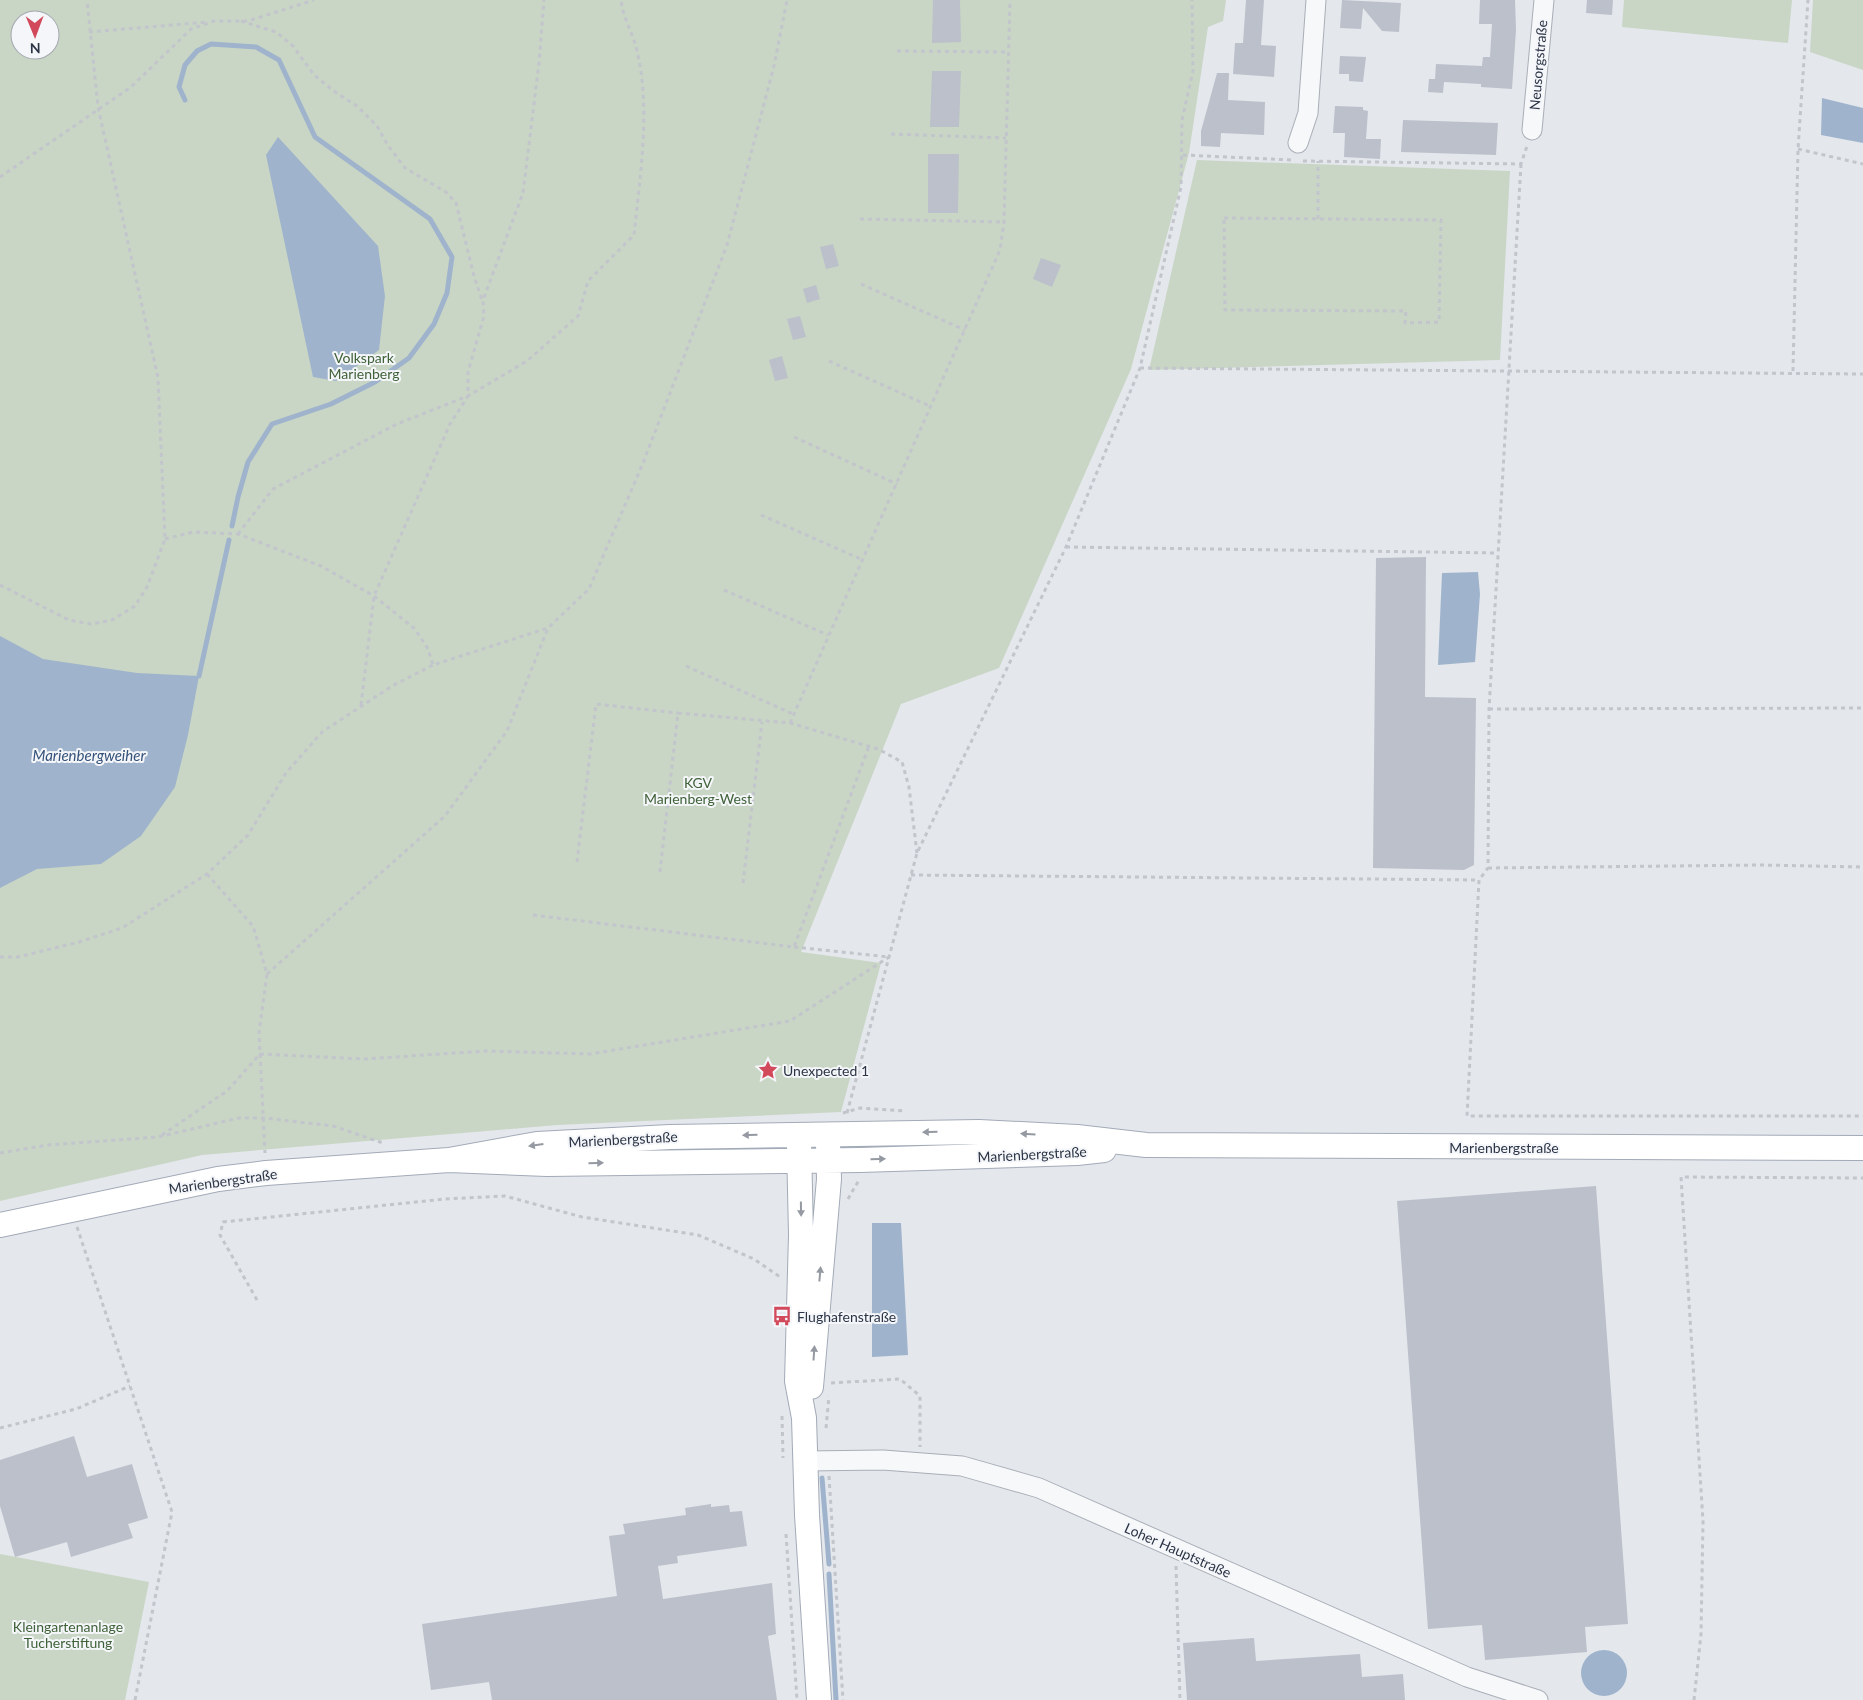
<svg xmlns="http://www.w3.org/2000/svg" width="1863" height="1700" font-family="Lato,sans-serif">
	<rect width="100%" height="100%" fill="#e4e7ec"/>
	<path fill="#c9d6c5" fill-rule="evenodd" d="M0,0H1226L1223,21L1208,27L1189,153L1131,369L999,668L901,704L801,952L881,963L841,1112L557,1125L202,1155L0,1201ZM20,20H50V50H20Z
		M1624,0H1792L1788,43L1622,27Z
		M1813,0H1863V70L1810,52Z
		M1197,160L1510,171L1500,360L1149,370Z
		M0,1554L149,1582L125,1700H0Z"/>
	<path fill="#9fb4cc" d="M1822,98L1863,108V143L1821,135Z
		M278,137L378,246L385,296L379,350L336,381L313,377L266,155Z
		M1478,572L1480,594L1475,662L1438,665L1442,573Z
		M0,636L43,659L137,673L199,676L188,735L175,787L141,836L101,864L37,869L0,888Z
		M872,1223H901L908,1355L872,1357Z
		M1581 1673a23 23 0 1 1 46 0a23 23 0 1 1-46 0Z"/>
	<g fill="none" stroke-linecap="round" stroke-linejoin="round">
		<path stroke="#9fb4cc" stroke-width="5" d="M185,100L179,87L185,65L197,51L211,44L256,47L279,60L315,137L430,219L452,257L447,293L434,324L409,358L375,382L331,404L272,424L248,462L238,497L232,526
			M199,676L229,540
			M822,1478L829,1564
			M829,1574L836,1700"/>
	</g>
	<path fill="#bbc0ca" d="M933,0H960L961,42L932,43Z
		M1246,0H1264L1261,45L1276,46L1274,77L1233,74L1235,43H1243Z
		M1342,0L1401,3L1399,32L1382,31L1363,8L1361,29L1340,28Z
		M1480,0H1515L1516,30L1512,89L1481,87V84L1444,82L1443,93L1428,92L1429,79H1435L1436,64L1482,66L1483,57H1490L1492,24H1479Z
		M1587,0H1613L1612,15L1586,13Z
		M1340,56L1366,57L1363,82L1349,81V74H1339Z
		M932,71H961L959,127H930Z
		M1217,73H1229L1228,100L1265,102L1264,135L1221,133L1220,147L1201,146V131Z
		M1335,106L1363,107V110L1368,111L1366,139H1381L1380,159L1344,157L1345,133H1333Z
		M1403,120L1498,123L1496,155L1401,152Z
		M928,154H959L958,213H928Z
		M833,244L839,266L826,269L820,247Z
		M1041,258L1061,265L1052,287L1033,279Z
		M816,285L820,299L807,303L803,289Z
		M800,316L806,337L793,340L787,319Z
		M782,356L788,378L775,381L769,360Z
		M1426,557L1425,697L1476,698L1474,865L1464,870L1373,868L1376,558Z
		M1596,1186L1628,1624L1585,1627L1587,1652L1485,1660L1482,1625L1428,1629L1397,1201Z
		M74,1436L87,1477L132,1464L148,1518L128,1524L133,1538L71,1557L67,1542L15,1557L0,1506V1460Z
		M711,1504V1507L729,1505L730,1512L742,1511L747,1546L677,1556L678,1563L658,1566L663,1599L772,1583L776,1634L768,1636L777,1700H492L489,1682L431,1690L422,1624L617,1596L609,1536L625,1534L623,1524L686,1515L685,1508Z
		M1254,1638L1256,1661L1360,1654L1362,1677L1403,1674L1405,1700H1187L1183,1643Z"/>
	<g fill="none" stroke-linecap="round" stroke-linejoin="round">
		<defs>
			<path id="minor" d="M1532,130L1544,0
				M1298,143L1308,113L1316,0
				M805,1461L883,1460L962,1466L1039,1488L1467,1677L1538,1700"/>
			<path id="major" d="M799,1145L801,1235L797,1381L804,1418L807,1515L819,1700
				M449,1160L537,1144L670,1137L979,1132L1077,1137L1146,1145L1863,1148
				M0,1225L218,1179L266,1173L449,1160L547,1164L861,1160L1077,1153L1104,1150
				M811,1387L829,1179L828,1144"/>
		</defs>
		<use href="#minor" stroke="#a9aeb7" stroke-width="21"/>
		<use href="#major" stroke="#a3abb8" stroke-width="26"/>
		<path stroke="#c2c5cb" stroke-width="3" stroke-dasharray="4 4" stroke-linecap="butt" d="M241,21L276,32L293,46L314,75L335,92L357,106L377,126L387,144L405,168L446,192L456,203L474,276L482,300
			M89,32L208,22
			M897,51L1008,52
			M891,134L1006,138
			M1798,149L1863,164
			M1183,155L1292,160
			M1303,161L1521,164L1527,146
			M1521,164L1489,709L1488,868L1479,880L1467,1116H1863
			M0,177L131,87L191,29L214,21H248L314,0
			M1224,218L1441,220L1439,322L1405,323L1406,311L1225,310Z
			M860,219L1004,222
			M1318,219V161
			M861,284L965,330
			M829,361L932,407
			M1140,368L1863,374
			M1793,371L1798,149L1808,0
			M794,437L897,484
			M761,515L863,560
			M238,534L273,489L397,424L468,396L527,361L578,316L588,281L634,235C640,176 651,109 637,51C633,32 624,22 621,0
			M165,539L193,532L238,534L321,566L374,596L415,629L428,649L433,665L548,628L589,589L643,463L727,245L774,66L787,0
			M1066,547L1497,553
			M0,585L69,620L91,624L112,620L135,606L147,587L165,539L158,378L98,107L87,0
			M724,590L828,635
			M686,666L793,714
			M361,705L374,596L450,424L468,396V372L484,316L483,300L523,193L539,63L544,0
			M1489,709L1863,708
			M790,723L1000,250L1004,222L1010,0
			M577,862L596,704L678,713
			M1488,868L1761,865L1863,867
			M660,872L678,713L790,723L878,749L902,762L909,787L917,853
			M207,874L253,926L267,974L259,1032L265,1153
			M911,875L1479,880
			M743,883L762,722
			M533,915L794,947L869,746
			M794,947L889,957
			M0,957H18L79,942L122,928L207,874L248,835L286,773L322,732L392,686L433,665
			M267,974L445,816L507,731L548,628
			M843,1113L860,1108L906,1111
			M847,1113L917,853L1066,547L1140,368L1181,187L1182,120L1193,71L1192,0
			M162,1135L227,1091L260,1054L364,1059L486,1051L590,1054L790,1021L889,957
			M0,1153L48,1145L158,1137L239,1118H264L333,1126L383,1143
			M848,1199L859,1180
			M77,1227L172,1512L135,1700
			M257,1300L220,1235L223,1222L445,1199L505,1196L582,1217L698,1235L754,1259L780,1277
			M831,1383L900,1379L920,1396V1447
			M782,1416L783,1458
			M0,1428L76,1409L130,1386
			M826,1428L829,1396
			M829,1476L843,1700
			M786,1534L797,1700
			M1176,1566L1180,1700
			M1694,1700L1701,1634L1703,1521L1681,1177L1863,1178"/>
		<use href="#minor" stroke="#f7f8fa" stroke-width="19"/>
		<use href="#major" stroke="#fff" stroke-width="24"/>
	</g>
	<defs><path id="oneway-solid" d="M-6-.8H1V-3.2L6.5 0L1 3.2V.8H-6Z" transform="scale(1.25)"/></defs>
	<g fill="#959aa2">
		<use href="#oneway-solid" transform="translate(930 1132) rotate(179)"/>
		<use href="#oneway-solid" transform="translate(1028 1134) rotate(-177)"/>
		<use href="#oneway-solid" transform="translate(750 1135) rotate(179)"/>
		<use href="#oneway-solid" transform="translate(536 1145) rotate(172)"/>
		<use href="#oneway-solid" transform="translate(878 1159) rotate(-1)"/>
		<use href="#oneway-solid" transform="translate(596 1163) rotate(-1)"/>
		<use href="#oneway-solid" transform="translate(801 1209) rotate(89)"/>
		<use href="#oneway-solid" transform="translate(820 1274) rotate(-85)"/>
		<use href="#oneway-solid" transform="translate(814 1353) rotate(-86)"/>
	</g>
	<defs>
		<symbol id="sight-bare" viewBox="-9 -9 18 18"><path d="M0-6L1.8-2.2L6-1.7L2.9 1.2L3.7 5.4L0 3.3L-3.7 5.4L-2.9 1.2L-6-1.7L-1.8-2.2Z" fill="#d1495b" stroke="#f4f6f9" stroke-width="2.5" paint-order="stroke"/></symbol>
		<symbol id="bus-bare" viewBox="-9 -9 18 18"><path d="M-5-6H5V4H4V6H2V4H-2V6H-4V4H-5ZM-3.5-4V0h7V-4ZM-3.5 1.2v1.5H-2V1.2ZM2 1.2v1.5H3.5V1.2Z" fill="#d1495b" stroke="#f4f6f9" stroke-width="2.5" paint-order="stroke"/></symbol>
	</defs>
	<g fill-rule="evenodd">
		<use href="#sight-bare" x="754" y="1056" width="28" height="28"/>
		<use href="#bus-bare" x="768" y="1302" width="28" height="28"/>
	</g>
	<g text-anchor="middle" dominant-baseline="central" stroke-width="4" stroke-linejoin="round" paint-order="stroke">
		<g font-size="14" fill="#2b3445" stroke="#f4f6f9">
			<text transform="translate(1538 65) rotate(-85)">Neusorgstraße</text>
			<text transform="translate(623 1139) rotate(-3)">Marienbergstraße</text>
			<text x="1504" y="1147">Marienbergstraße</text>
			<text transform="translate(1032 1154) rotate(-3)">Marienbergstraße</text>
			<text transform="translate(223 1181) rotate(-8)">Marienbergstraße</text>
			<text transform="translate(1178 1550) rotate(24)">Loher Hauptstraße</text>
		</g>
		<g font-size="14" fill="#3f6138" stroke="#f4f6f9">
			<text x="364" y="357">Volkspark<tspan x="364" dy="16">Marienberg</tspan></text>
			<text x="698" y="782">KGV<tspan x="698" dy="16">Marienberg-West</tspan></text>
			<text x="68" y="1626">Kleingartenanlage<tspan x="68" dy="16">Tucherstiftung</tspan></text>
		</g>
		<g font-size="14" fill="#2b3445" stroke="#f4f6f9" text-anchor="start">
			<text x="783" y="1070">Unexpected 1</text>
			<text x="797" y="1316">Flughafenstraße</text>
		</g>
		<g font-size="15" font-style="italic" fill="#34527a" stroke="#f4f6f9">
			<text x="89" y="755">Marienbergweiher</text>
		</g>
	</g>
	<g transform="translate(35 35) rotate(179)"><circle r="24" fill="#f4f6f9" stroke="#a4a8b1"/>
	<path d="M0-4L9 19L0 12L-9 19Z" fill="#d1495b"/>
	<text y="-8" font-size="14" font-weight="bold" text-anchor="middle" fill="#2b3445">N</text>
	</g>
</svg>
